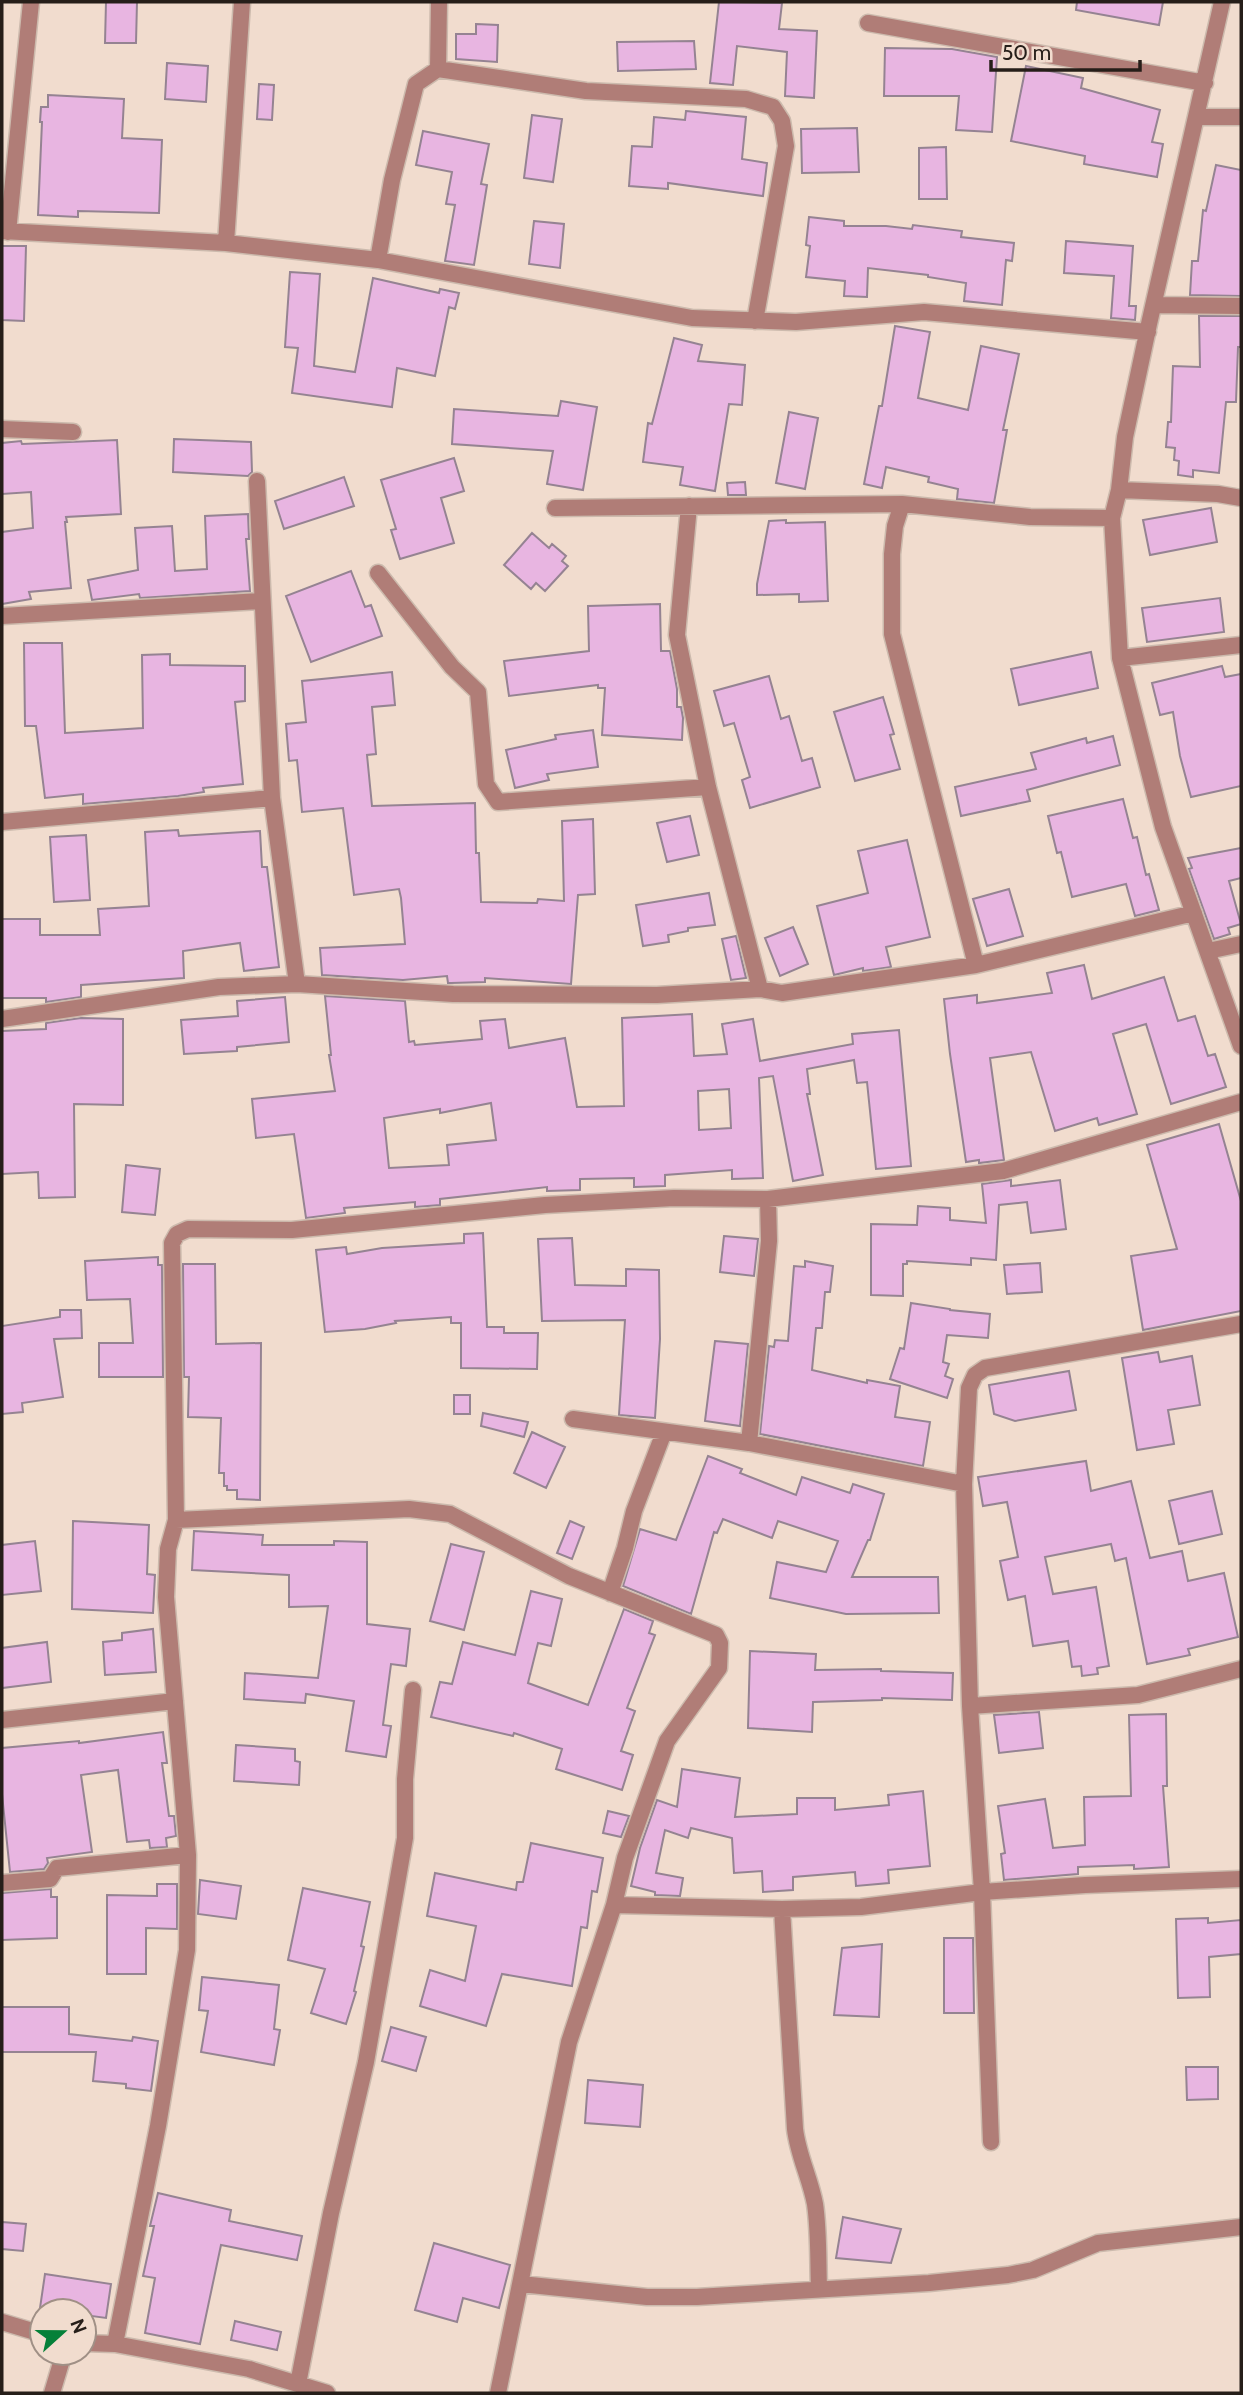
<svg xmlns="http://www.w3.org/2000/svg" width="1243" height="2395" font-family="Cabin,sans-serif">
	<rect width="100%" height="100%" fill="#f1dcce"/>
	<path fill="#e8b5e1" stroke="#958392" stroke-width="2" fill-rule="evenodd" d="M106,2H137L136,43H105Z
		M719,2L782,3L779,29L817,31L814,98L785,96L787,52L737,46L733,85L710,83Z
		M1077,2H1163L1159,25L1076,10Z
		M476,24L498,25L497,62L456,59V34H476Z
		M694,41L696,69L618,71L617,42Z
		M885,48L952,49L997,57L992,132L956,130L959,96H884Z
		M167,63L208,66L206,102L165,99Z
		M1026,66L1083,78L1081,88L1160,110L1152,142L1163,144L1157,177L1084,164L1085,156L1011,141Z
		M259,84L274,85L272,120L257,119Z
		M48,95L124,99L122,138L162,140L159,213L78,211V217L38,215L42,122H40L41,107H48Z
		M686,111L746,117L742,159L767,163L763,196L668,183V189L629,186L632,146L652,147L654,117L685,120Z
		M532,115L562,119L553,182L524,178Z
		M857,128L859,172L802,173L801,129Z
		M423,131L489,144L481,184L487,185L474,265L445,261L455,205L446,204L452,172L416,165Z
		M946,147L947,199H919V148Z
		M1216,165L1241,170V296L1190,295L1192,261H1198L1203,210L1206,211Z
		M809,217L844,221V226H886L912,229L913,225L962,231L961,237L1014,243L1012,261L1006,260L1002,305L964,301L966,283L928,277V275L868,268L867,297L844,296L845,281L806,277L810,246L806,245Z
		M534,221L564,224L560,268L529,264Z
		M1066,241L1133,246L1129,306H1136L1135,320L1111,318L1114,276L1064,273Z
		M2,246H26L24,321L2,320Z
		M290,272L320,274L314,366L355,372L373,278L439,293L440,289L459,293L455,309L449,307L435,376L397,368L392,407L292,393L298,348L285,347Z
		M1199,316H1241V347H1238L1236,402H1226L1219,473L1193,470V477L1178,475L1179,461L1174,460L1175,448L1166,447L1168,422H1171L1173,366L1200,367Z
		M895,326L930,332L918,398L968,410L981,346L1019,354L1003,430H1007L994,503L957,499L958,489L928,482L929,477L886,467L882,488L864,484L879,406H882Z
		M674,338L702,345L698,361L745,365L742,405L729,404L715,491L680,485L683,467L643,462L648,423L652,424Z
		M561,401L597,407L583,490L547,484L553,451L452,444L454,409L558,416Z
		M789,412L818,418L805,489L776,483Z
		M174,439L251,442L252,472L248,476L173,472Z
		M117,440L121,514L66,517L67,522H65L71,588L29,592L31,599L2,604V532L33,528L31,492L2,494V443L21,441L22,444Z
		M454,458L464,491L441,498L454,543L400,559L391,530L396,529L381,480Z
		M344,477L354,506L284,529L275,501Z
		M745,482L746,495H728L727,483Z
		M1211,508L1217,542L1150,555L1143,520Z
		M248,514L249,539H246L250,591L140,598L139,594L92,600L88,580L138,570L135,528L172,526L175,571L207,569L205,516Z
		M786,520V523L825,522L828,601L799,602V594L757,595V584L769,521Z
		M532,533L549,548L552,544L566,556L562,561L568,566L545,591L536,583L531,589L504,565Z
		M351,571L365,607L371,605L382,636L311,662L286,596Z
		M1220,598L1224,632L1147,642L1142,608Z
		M660,604L661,651H670L677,689V707H681L683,718L682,740L602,735L605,688H598V685L509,696L504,661L589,651L588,606Z
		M24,643H62L65,733L143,728L142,655L170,654V665L245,666V701L235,702L243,784L203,788L204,792L178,796L83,804V794L45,798L36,726H25Z
		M1091,652L1098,688L1019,705L1011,669Z
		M1222,666L1225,677L1241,674V786L1191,797L1180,756L1173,712L1160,715L1152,683Z
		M392,672L395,705L372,707L376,754L367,755L372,806L475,803L476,853H479L481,902L537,903L538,899L564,901L562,821L593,819L595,894L578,895L571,984L485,978V982L451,983H448L447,976L403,980L322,975L320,948L405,944L401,898L399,889L354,895L343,808L302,812L297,760L289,761L286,724L306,722L302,681Z
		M769,676L781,719L789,716L802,761L812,758L820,787L750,808L742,780L750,777L734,723L724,726L714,691Z
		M883,697L894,734L890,735L900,769L855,781L834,712Z
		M593,730L598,767L547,774L549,780L515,788L506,750L556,739L555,735Z
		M1113,736L1120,765L1027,790L1030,801L961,816L955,787L1036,769L1031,753L1086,738L1087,743Z
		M1123,799L1133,838L1137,837L1146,875L1149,874L1159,910L1135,916L1126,884L1072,897L1061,852L1057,853L1048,816Z
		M690,816L699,855L667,862L657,823Z
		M178,830L179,836L260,831L262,867H267L279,967L244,971L240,943L183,951L184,978L81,985V997L46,1002V998H2V919H40V935H100L98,909L149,906L145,832Z
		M86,835L90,900L54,902L50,837Z
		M907,840L930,937L886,947L891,967L863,971V968L834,975L817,906L868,893L858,851Z
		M1241,848V878L1229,881L1241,924L1228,928L1230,934L1214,939L1189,869L1192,868L1188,858Z
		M1009,889L1023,936L987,946L973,899Z
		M709,893L715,925L688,928V931L668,935L669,942L643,946L636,905Z
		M793,927L808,964L780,976L765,938Z
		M736,936L746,978L731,980L722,939Z
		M1084,965L1092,999L1164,977L1178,1021L1195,1016L1208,1056L1215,1054L1226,1087L1171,1104L1146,1024L1113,1034L1137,1114L1099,1125L1097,1118L1055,1131L1031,1052L990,1058L1004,1160L979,1163V1160L966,1162L950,1054L944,999L977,995V1003L1052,993L1047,973Z
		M325,996L405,1001L409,1042L414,1041L415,1045L482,1039L480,1021L505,1019L509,1048L565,1038L577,1107L624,1106L622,1018L692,1014L694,1056L727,1054L722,1024L753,1019L760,1061L853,1044L852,1034L899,1030L911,1166L876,1169L867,1082L857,1083L854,1060L807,1069L810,1094H807L823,1175L793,1181L773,1076L759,1078L763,1178L732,1179V1170L665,1175V1186L634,1187V1178L580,1179V1190L547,1191V1187L440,1199V1205L415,1207V1202L344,1208L345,1213L306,1218L294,1134L256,1138L252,1099L335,1091L329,1055H331ZM729,1089L731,1128L699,1130L698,1091ZM491,1103L496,1140L447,1145L449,1165L389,1168L384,1118L440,1109V1113Z
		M285,997L289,1042L237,1047V1051L184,1054L181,1020L238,1016L237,1001Z
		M81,1018L123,1019V1105L74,1104L75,1197L39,1198L38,1172L2,1174V1031L46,1029V1023Z
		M1219,1124L1241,1201V1311L1143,1330L1131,1256L1177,1249L1147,1145Z
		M126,1165L160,1169L155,1215L122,1212Z
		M1011,1180V1186L1060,1180L1066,1229L1031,1233L1027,1202L999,1205L996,1260L971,1258V1265L907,1261V1264H903V1296L871,1295V1224L917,1225L918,1206L950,1208V1220L986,1223L982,1184Z
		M483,1233L487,1327H504V1333H538L537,1369L461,1368V1323H451V1317L395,1321L396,1323L365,1329L325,1332L316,1250L346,1247L347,1254L382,1248L464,1243V1234Z
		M724,1236L758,1239L754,1276L720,1272Z
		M572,1238L575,1285L626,1286V1269L659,1270L660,1339L655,1418L619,1415L625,1320L542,1321L538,1239Z
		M158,1257V1265H162L163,1377H99V1343H133L130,1299L87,1300L85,1261Z
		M805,1261L833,1266L830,1292H825L822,1328H816L812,1370L867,1383V1380L900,1386L895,1417L930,1422L923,1466L760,1434L769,1346L774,1347L775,1340L788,1341L794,1266L805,1267Z
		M1040,1263L1042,1292L1007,1294L1004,1265Z
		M183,1264H215L216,1344L261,1343L260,1500L237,1499V1490H227V1486H224V1473H219L221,1418L188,1417L189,1377H184Z
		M911,1303L950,1309V1310L990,1314L988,1338L947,1335L943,1362L949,1364L945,1376L953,1379L947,1398L890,1379L900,1348L904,1349Z
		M60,1310H81L82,1338L54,1339L63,1397L22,1403L23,1412L2,1414V1326L60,1317Z
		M715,1341L748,1344L740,1426L705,1421Z
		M1158,1352L1160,1362L1192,1356L1200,1405L1168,1410L1174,1444L1137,1450L1122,1358Z
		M1069,1371L1076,1410L1015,1421L994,1414L989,1385Z
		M454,1395H470V1414H454Z
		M483,1413L528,1422L524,1437L481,1426Z
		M532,1432L565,1447L546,1488L514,1473Z
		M708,1456L742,1469L740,1473L796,1495L802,1477L850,1493L853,1484L884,1494L870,1540H868L852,1577H938L939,1613L846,1614L770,1598L777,1562L826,1572L838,1541L778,1521L772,1538L723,1519L717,1533L714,1532L691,1614L623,1586L640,1529L676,1540Z
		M1086,1461L1091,1491L1131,1481L1150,1558L1182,1551L1188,1581L1224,1573L1238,1637L1188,1649L1190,1655L1147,1664L1126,1558L1115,1561L1111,1544L1045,1557L1053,1594L1096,1587L1109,1666L1097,1668L1098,1674L1082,1676L1081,1666L1072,1667L1068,1641L1033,1646L1025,1596L1008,1600L1000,1561L1018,1557L1007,1502L983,1506L978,1477Z
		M1212,1491L1222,1534L1179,1544L1169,1501Z
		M73,1521L149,1525L147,1574L155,1575L153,1613L72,1609Z
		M570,1521L584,1527L572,1559L557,1553Z
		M194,1531L263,1535L262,1545H334V1541L367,1542V1624L410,1629L406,1666L391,1664L383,1725L391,1726L386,1757L346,1751L354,1701L306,1694L305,1703L244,1699L245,1673L318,1678L328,1606L289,1607V1575L192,1570Z
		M35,1541L41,1591L2,1595V1545Z
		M451,1544L484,1552L464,1630L430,1621Z
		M531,1591L562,1599L551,1646L538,1643L528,1683L588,1705L624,1609L653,1621L649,1633L655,1635L627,1708L635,1711L621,1751L633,1755L622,1790L556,1769L562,1749L514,1733L513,1736L431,1717L440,1682L452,1684L463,1642L515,1655Z
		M153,1629L156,1672L105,1675L103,1642L122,1640V1633Z
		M47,1642L51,1682L2,1688V1648Z
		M750,1651L816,1654L815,1670L881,1669V1671L953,1673L952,1700L882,1698V1700L813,1702L812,1732L748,1728Z
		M1039,1712L1043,1748L999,1753L994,1715Z
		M1166,1714L1167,1786H1163L1169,1867L1134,1869V1865L1078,1867V1874L1004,1880L1001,1854L1005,1853L998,1806L1045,1799L1053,1848L1085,1845L1084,1797L1131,1796L1129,1715Z
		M163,1732L167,1763H162L169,1816H174L176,1836L166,1838L167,1847L150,1848L149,1840L127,1842L118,1770L81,1775L92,1852L47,1858L48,1863L44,1869L10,1872L2,1794V1748L79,1741V1743Z
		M236,1745L295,1749V1761L300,1762L299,1785L234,1781Z
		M682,1769L740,1778L735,1817L797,1814V1798H835V1810L889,1805L888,1795L923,1791L930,1866L888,1870L889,1883L856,1886L855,1872L793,1877V1890L763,1892L762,1871L734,1873L732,1838L691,1828L688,1838L665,1830L656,1873L683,1878L680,1896L655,1895V1892L631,1886L640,1848L657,1800L677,1807Z
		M608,1811L629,1816L621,1837L603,1833Z
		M531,1843L603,1858L597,1892L592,1891L587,1928L581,1927L572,1986L502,1974L486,2026L420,2006L430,1970L465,1981L476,1926L427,1916L435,1873L516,1890L517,1882H523Z
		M200,1880L241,1886L236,1919L198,1914Z
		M157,1884H177V1929L146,1928V1974H107V1895L157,1896Z
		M303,1888L370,1902L361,1946L364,1947L354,1991L356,1992L346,2024L311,2013L325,1969L288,1960Z
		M51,1889V1897H57V1938L2,1940V1893Z
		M1208,1918V1923L1241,1920V1954L1209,1957L1210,1997L1178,1998L1176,1919Z
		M944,1938H973L974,2013H944Z
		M882,1944L879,2017L834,2015L842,1948Z
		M202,1977L279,1985L274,2029L280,2030L274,2065L201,2052L208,2011L199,2010Z
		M2,2007H69V2034L132,2041L133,2037L158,2041L151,2091L126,2088V2084L93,2081L96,2052H2Z
		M391,2027L426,2037L416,2071L382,2061Z
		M1186,2067H1218V2099L1187,2100Z
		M588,2080L643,2085L640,2127L585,2123Z
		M158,2193L231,2210L229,2221L302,2236L297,2260L221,2245L200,2344L145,2333L155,2278L143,2276L154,2226H150Z
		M843,2217L901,2229L891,2263L836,2258Z
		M2,2222L26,2224L23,2251L2,2249Z
		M434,2243L510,2265L499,2308L463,2298L457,2322L415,2310Z
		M45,2274L111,2284L106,2318L84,2315V2311L40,2308Z
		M235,2321L281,2332L277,2350L231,2340Z"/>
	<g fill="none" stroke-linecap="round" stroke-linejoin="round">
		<defs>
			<path id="minor" d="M1222,2L1149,324L1125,437L1119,490L1112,518L1120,658L1163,827L1241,1046
				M868,23L1205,83
				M438,69L586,91L746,99L773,107L782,121L786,146L755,321
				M1197,117H1241
				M2,231L226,243L378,260L692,318L796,322L924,312L1148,332
				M8,232L31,2
				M226,243L242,2
				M378,260L392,180L416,84L438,69L439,2
				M1154,305L1241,306
				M2,429L73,432
				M257,481L272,798L297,984
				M1119,490L1218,494L1241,498
				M902,504L895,526L892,554V634L976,965
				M689,506L677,635L708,787L760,989
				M555,508L902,504L1030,517L1112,518
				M378,573L452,667L478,692L486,784L498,802L708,787
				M2,616L262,601
				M1120,658L1241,645
				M2,822L272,798
				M1208,951L1241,944
				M2,1019L219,987L297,984L453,994L657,995L760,989L782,993L976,965L1194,913
				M573,1419L749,1443L964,1484L970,1706L982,1892L991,2142
				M749,1443L769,1241L768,1199
				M964,1484L969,1388L975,1375L985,1368L1241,1324
				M176,1520L409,1509L450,1514L569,1576L716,1635L720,1643L719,1668L667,1741L625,1858L614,1905L569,2042L498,2393
				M610,1593L625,1548L634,1511L664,1432
				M970,1706L1138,1695L1241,1669
				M2,1720L175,1701
				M2,1883L50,1879L57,1868L188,1855
				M614,1905L782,1909L861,1907L982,1892L1085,1885L1241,1879
				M782,1909L795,2129C798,2155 810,2178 815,2204C819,2231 818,2261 819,2288
				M521,2284L647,2297H697L929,2283L1008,2275L1033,2270L1098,2243L1241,2227
				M2,2322L42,2334
				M84,2343L115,2344L249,2369L327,2393
				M115,2344L158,2126L187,1950L188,1855L166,1597L168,1549L176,1520L172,1243L177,1234L188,1229L292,1230L545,1205L674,1198L768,1199L1003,1171L1241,1102
				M298,2384L331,2213L366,2062L405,1838V1779L413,1690
				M52,2393L64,2353"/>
		</defs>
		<use href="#minor" stroke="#ccbaad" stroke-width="19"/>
		<use href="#minor" stroke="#b07d77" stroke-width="16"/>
	</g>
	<rect width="1243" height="2395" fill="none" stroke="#261e19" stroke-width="7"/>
	<g transform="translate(63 2332) rotate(69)"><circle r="33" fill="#f1dcce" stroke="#a09086" stroke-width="2"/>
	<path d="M0-5L12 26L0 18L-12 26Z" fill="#058039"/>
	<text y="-10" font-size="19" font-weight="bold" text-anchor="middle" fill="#261e19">N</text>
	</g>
	<path d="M991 60v10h149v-10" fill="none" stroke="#261e19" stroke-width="3.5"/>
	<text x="1002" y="60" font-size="21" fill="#261e19" stroke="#f1dcce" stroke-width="5" paint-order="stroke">50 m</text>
</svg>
